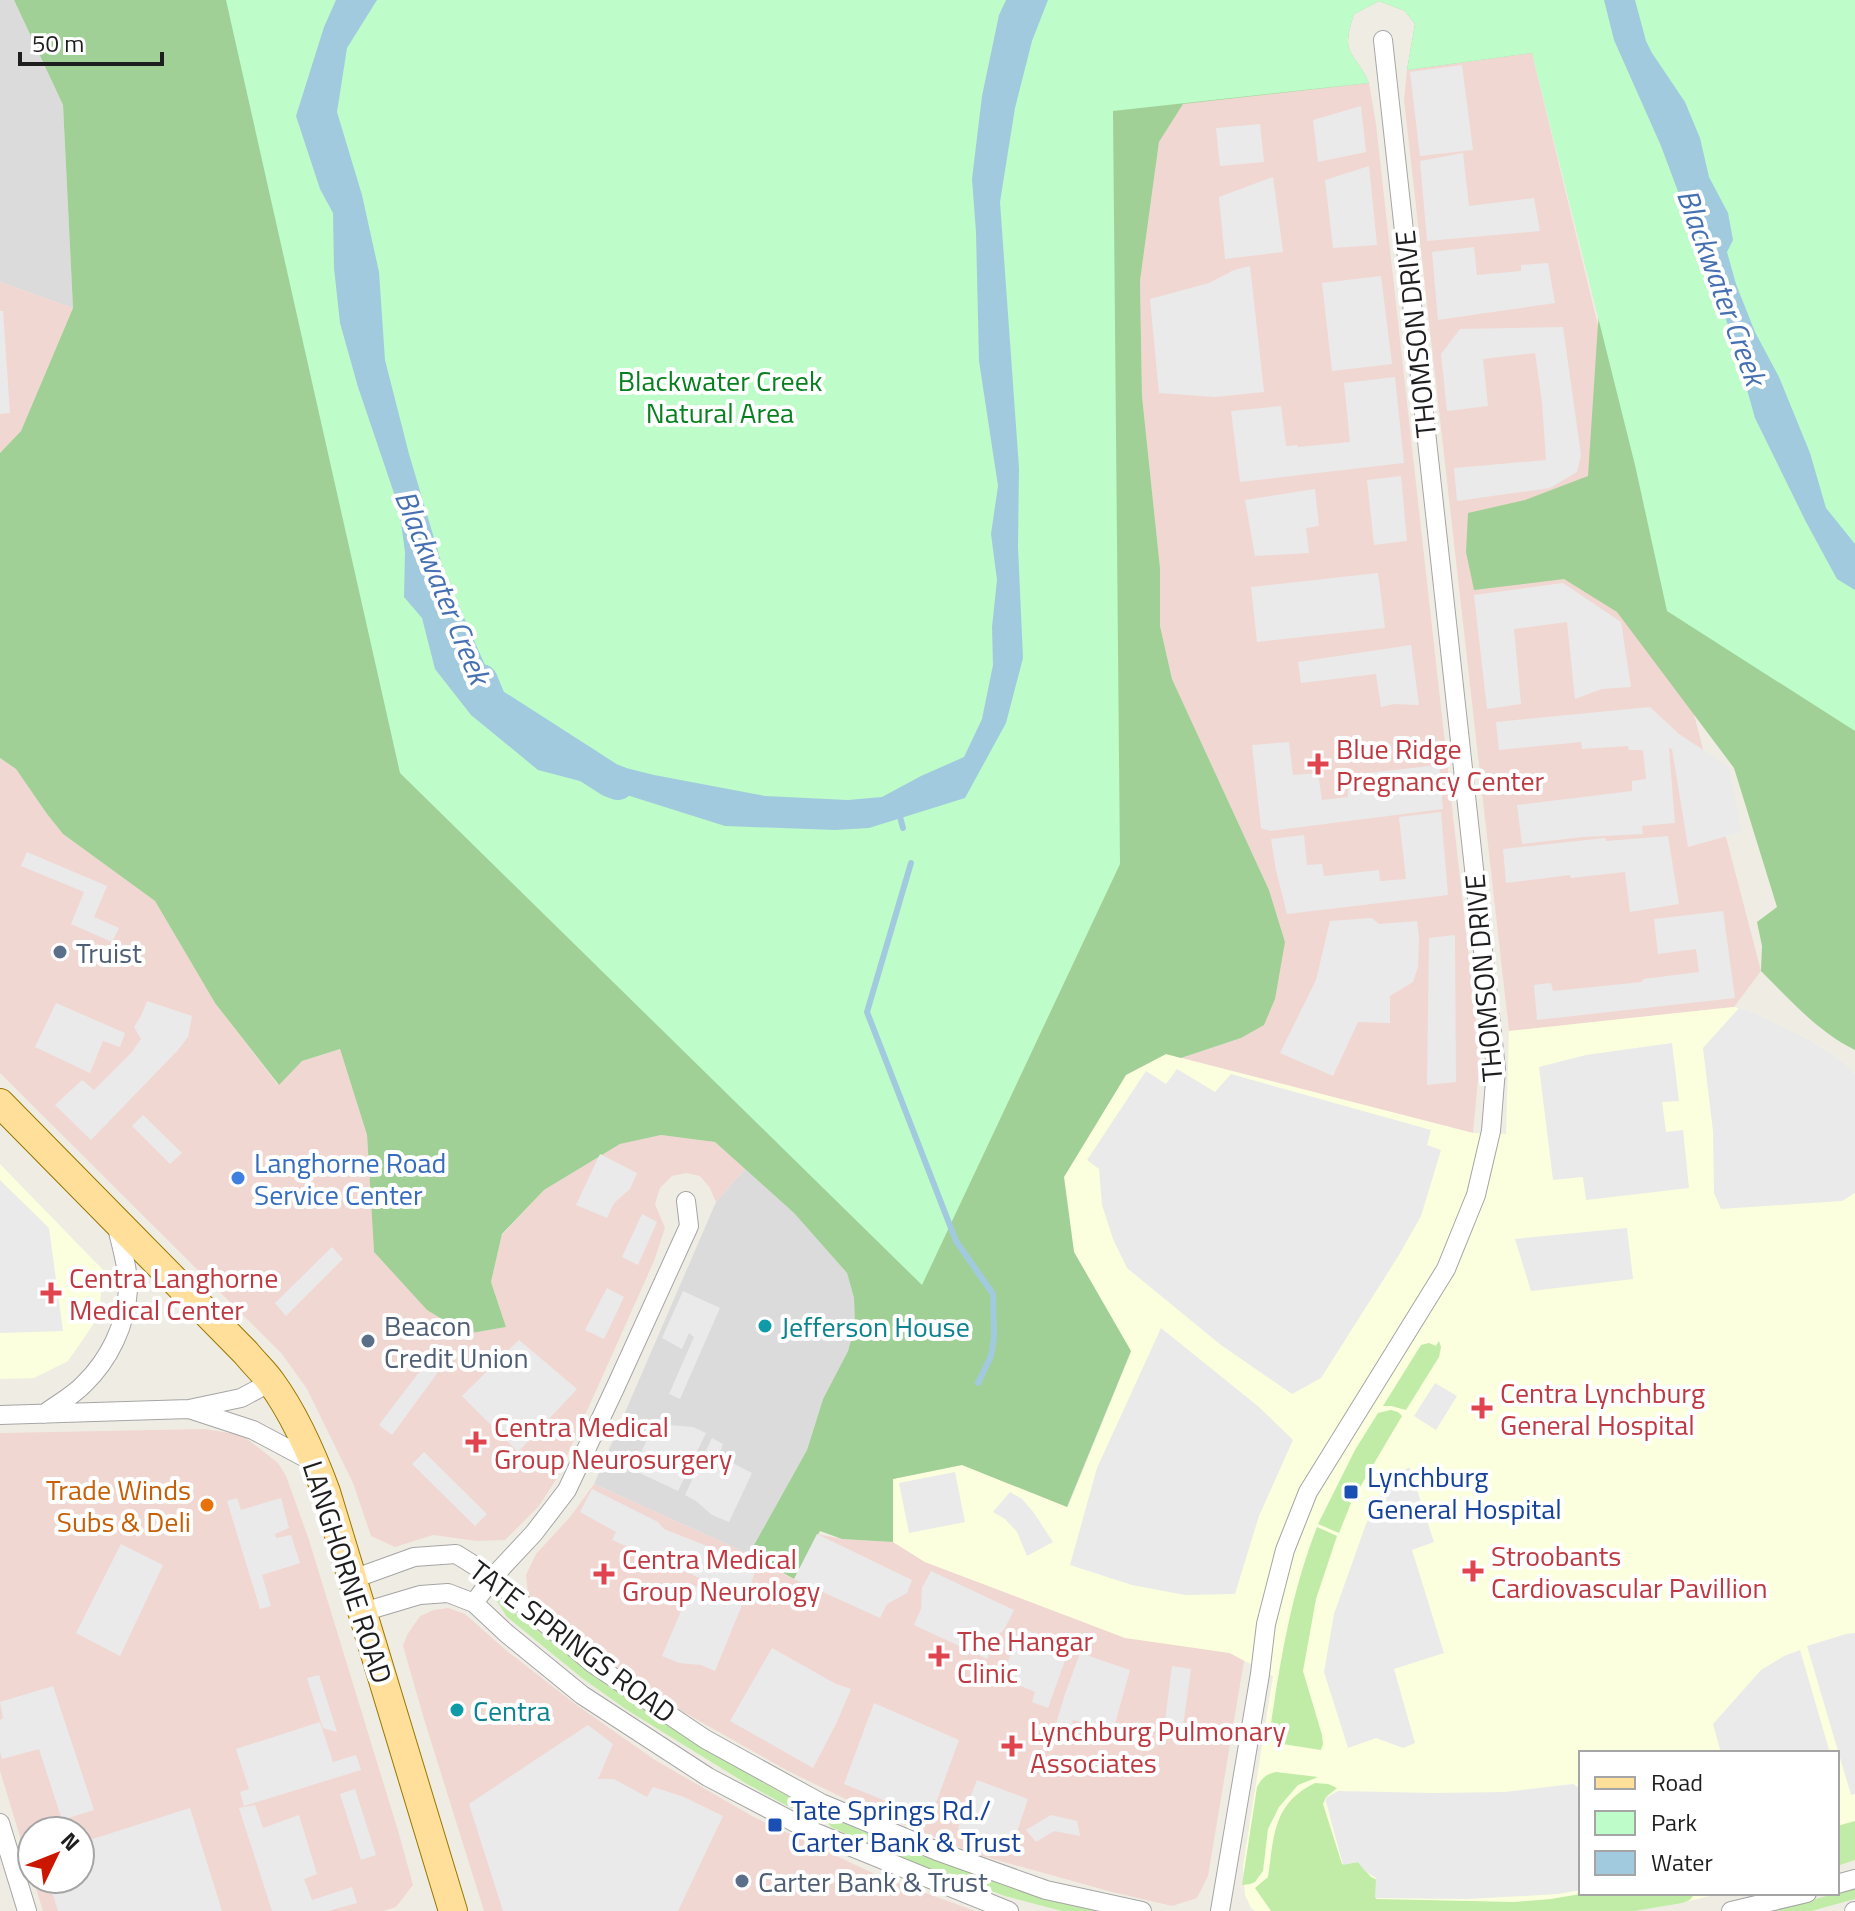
<svg xmlns="http://www.w3.org/2000/svg" width="1855" height="1911" font-family="'Titillium Web',sans-serif">
	<rect width="100%" height="100%" fill="#efede3"/>
	<path fill="#dcdbdb" d="M0,0H14L63,105L73,308L0,282Z
		M745,1169L794,1213L847,1273L854,1298L855,1325L848,1351L823,1399L807,1450L749,1554L594,1484L716,1202Z"/>
	<path fill="#f1d7d2" d="M1532,53L1667,611L1761,971L1734,1007L1509,1031L1404,100L1407,70Z
		M1369,83L1376,124L1480,1058L1473,1133L1181,1058L1241,1038L1285,942L1269,890L1172,679L1160,626V568L1142,396L1140,281L1159,142L1182,104Z
		M0,282L73,308L21,431L0,453Z
		M0,758L16,769L47,814L63,834L155,901L215,1003L278,1085L302,1061L340,1049L367,1135L374,1252L427,1310L466,1334L506,1327L491,1282L502,1235L544,1190L620,1144L661,1135L715,1142L745,1169L716,1202L710,1188L700,1176L686,1173L672,1176L660,1188L655,1204L665,1228L654,1261L557,1478L539,1506L505,1540L477,1541L433,1535L395,1547L371,1536L353,1483L307,1389L282,1354L0,1073Z
		M205,1429L242,1435L278,1463L286,1476L309,1540L399,1834L413,1885L396,1907L383,1911H43L33,1879H80V1831H32V1876L0,1771V1433Z
		M594,1484L749,1554L793,1579L817,1534L842,1539L893,1542L925,1562L1125,1637L1230,1653L1244,1661L1208,1876L1197,1898L1172,1906L1112,1892L975,1854L860,1806L788,1771L685,1713L603,1659L539,1607L528,1594L526,1575L536,1554L570,1517Z
		M448,1608L465,1614L507,1651L578,1706L655,1760L752,1816L879,1876L975,1911H484L424,1719L403,1646L407,1635L420,1616L434,1610Z"/>
	<path fill="#fbffdd" d="M1734,1007L1753,1012L1810,1040L1845,1063L1855,1074V1860L1837,1865V1753H1581V1893H1722L1689,1901L1601,1911H1255L1251,1908L1245,1895L1243,1866L1273,1676L1230,1653L1125,1638L925,1562L893,1542V1479L962,1465L1068,1507L1131,1352L1074,1252L1064,1177L1126,1075L1166,1054L1473,1133L1506,1134L1509,1031Z
		M0,1164L103,1270L99,1316L68,1361L34,1378L0,1379Z"/>
	<path fill="#c1eca7" d="M1439,1341L1441,1347L1439,1357L1406,1410L1391,1406H1383L1421,1345L1429,1343L1436,1346Z
		M1391,1410L1398,1412L1402,1416L1360,1487L1352,1483L1344,1498L1351,1503L1339,1533L1318,1524L1355,1450L1378,1413Z
		M1317,1527L1337,1536L1316,1599L1303,1671L1322,1735L1323,1744L1321,1750L1276,1743L1270,1731C1280,1662 1291,1593 1317,1527Z
		M500,1599C530,1624 560,1650 592,1673C657,1720 726,1763 797,1801L795,1807L791,1808L747,1784L627,1710L582,1678L507,1617L497,1601Z
		M1276,1772L1318,1777L1298,1785L1279,1807L1268,1829L1263,1871L1255,1882L1250,1884L1242,1885L1257,1787C1262,1778 1266,1774 1276,1772Z
		M1315,1783L1328,1784L1337,1788L1326,1797L1323,1804L1342,1864L1358,1862L1371,1877L1379,1881L1376,1899L1514,1902L1551,1899L1586,1893H1694C1692,1900 1688,1901 1682,1903L1634,1911H1271L1255,1888L1268,1877C1274,1836 1273,1803 1315,1783Z
		M831,1819H835L908,1851L1009,1886L1100,1911H1062L1005,1896L904,1859L831,1827L828,1823Z
		M1855,1821V1860L1837,1866V1826Z
		M1855,1888V1899L1811,1911H1773Z"/>
	<path fill="#a1d096" d="M14,0H1604L1855,590V1050C1818,1032 1789,999 1761,971L1762,946L1757,922L1777,907L1734,768L1617,612L1564,579L1474,590L1466,552L1468,513L1525,500L1588,476L1598,324L1604,271L1532,53L1407,70L1415,24L1405,11L1379,1L1354,14C1340,57 1353,48 1369,83L1183,104L1159,142L1140,281L1142,396L1160,568V626L1172,679L1269,890L1285,942L1275,999L1264,1025L1241,1038L1181,1058L1166,1054L1126,1075L1064,1177L1074,1252L1131,1351L1067,1507L962,1465L893,1479V1542L842,1539L820,1531L794,1579L749,1554L807,1450L823,1399L848,1351L855,1325L854,1298L847,1273L794,1213L715,1142L661,1135L620,1144L544,1190L502,1234L491,1282L506,1327L466,1334L427,1310L374,1252L367,1135L340,1049L302,1061L279,1085L215,1003L155,901L63,834L47,814L16,769L0,758V453L21,431L73,308L63,105Z"/>
	<path fill="#befcca" d="M226,0H1855V731L1667,611L1635,465L1532,53L1407,70L1415,24L1405,11L1379,1L1354,14C1340,57 1353,48 1369,83L1113,111L1120,864L922,1285L400,773Z"/>
	<path fill="#eaeaea" d="M1462,65L1473,150L1420,156L1410,72Z
		M1361,106L1366,152L1318,162L1313,120Z
		M1260,124L1264,162L1220,166L1216,128Z
		M1463,153L1469,206L1534,198L1540,231L1427,241L1420,161Z
		M1369,166L1377,245L1333,248L1325,180Z
		M1273,177L1283,252L1225,259L1219,197Z
		M1474,247L1477,275L1521,271V265L1548,263L1555,303L1438,320L1432,252Z
		M1250,266L1264,392L1215,397L1159,393L1150,299L1209,283L1234,270Z
		M1381,276L1392,364L1332,371L1322,283Z
		M0,311H3L10,413L0,414Z
		M1563,327L1581,455L1577,472L1550,488L1457,501L1454,468L1546,460L1542,402L1535,353L1483,359L1488,406L1447,411L1441,354L1460,329Z
		M1395,377L1404,463L1240,482L1231,411L1281,406L1286,446L1297,445L1298,447L1350,442L1344,383Z
		M1401,476L1407,541L1374,545L1367,480Z
		M1315,489L1319,526L1306,528L1309,553L1255,556L1245,500Z
		M1378,573L1385,628L1257,642L1251,587Z
		M1563,583L1621,622L1631,687L1602,689L1575,699L1567,622L1514,629L1521,704L1487,709L1474,595Z
		M1411,645L1419,705L1394,704L1381,707L1376,674L1301,683L1298,662Z
		M1650,707L1679,734L1729,767L1742,832L1688,847L1672,749L1669,748L1675,823L1642,826L1643,834L1583,837L1522,844L1517,805L1632,791V781L1646,779L1643,750H1629L1628,746L1582,749L1581,742L1499,750L1496,722Z
		M1289,742L1293,775L1318,773L1322,800L1348,797V790L1352,789L1350,775L1439,765L1443,809L1270,831L1261,828L1252,745Z
		M1441,812L1448,895L1287,914L1276,870L1271,839L1304,835L1307,865L1322,864L1324,876L1379,870L1380,881L1406,879L1399,817Z
		M1668,836L1679,904L1630,912L1625,872L1571,878L1570,875L1506,883L1503,849L1605,838L1606,841Z
		M27,852L107,886L94,917L119,928L112,942L71,924L84,892L21,866Z
		M1723,911L1735,998L1537,1020L1534,985L1551,983L1553,991L1642,982L1643,979L1699,972L1696,949L1658,954L1654,919Z
		M1372,918L1379,924L1417,921L1419,938L1418,967L1413,982L1390,996V1023L1358,1022L1333,1076L1280,1053L1316,980L1330,921Z
		M1455,935L1456,1082L1427,1085L1429,938Z
		M147,1001L192,1016L188,1037L178,1050L91,1140L55,1105L82,1080L94,1090L132,1052L141,1039L134,1027L141,1016Z
		M56,1003L125,1033L120,1047L103,1041L90,1073L35,1047Z
		M1739,1008L1753,1012L1810,1040L1845,1063L1855,1074V1193L1842,1201L1721,1209L1714,1193L1713,1131L1703,1048Z
		M1672,1043L1679,1101L1662,1102L1666,1132L1683,1130L1689,1188L1586,1200L1583,1177L1553,1180L1539,1067L1586,1055Z
		M1177,1069L1215,1092L1231,1074L1431,1130L1427,1145L1441,1150L1421,1216L1399,1255L1321,1378L1292,1394L1221,1345L1127,1268L1113,1239L1102,1205L1099,1169L1087,1160L1146,1071L1166,1084Z
		M143,1115L182,1153L170,1164L132,1126Z
		M600,1154L637,1173L630,1189L614,1203L607,1218L576,1205Z
		M0,1180L49,1228L63,1331L0,1333Z
		M642,1214L657,1222L638,1265L622,1257Z
		M1627,1228L1633,1279L1531,1291L1515,1239Z
		M332,1247L343,1259L286,1316L275,1303Z
		M607,1288L624,1297L604,1339L585,1330Z
		M683,1291L720,1308L680,1399L669,1394L694,1337L689,1333L682,1349L662,1338Z
		M1161,1328L1259,1407L1293,1440L1259,1516L1235,1594L1185,1595L1132,1585L1070,1565L1097,1468Z
		M519,1340L577,1389L518,1452L462,1396Z
		M435,1351L447,1360L392,1435L379,1425Z
		M1435,1383L1457,1396L1436,1430L1414,1416Z
		M657,1418L670,1425L693,1427L706,1433L678,1491L633,1470Z
		M712,1438L723,1444L719,1456L752,1473L729,1522L712,1515L696,1501L685,1495Z
		M424,1452L487,1514L475,1526L412,1464Z
		M1410,1468L1434,1542L1412,1550L1444,1653L1394,1669L1415,1743L1403,1748L1376,1738L1348,1748L1324,1672L1334,1614L1366,1524L1392,1472Z
		M955,1472L965,1522L909,1533L899,1483Z
		M592,1489L658,1522L664,1529L757,1566L746,1598L612,1540L616,1532L580,1512Z
		M1010,1492L1022,1499L1034,1513L1053,1542L1027,1556L1017,1532L1005,1519L993,1512Z
		M237,1498L241,1510L281,1498L289,1528L275,1534L276,1538L291,1535L300,1563L262,1575L271,1606L260,1609L227,1501Z
		M817,1534L912,1580L907,1593L887,1604L880,1618L794,1579Z
		M121,1544L163,1565L120,1656L76,1633Z
		M931,1571L1014,1610L1005,1628L995,1639L987,1659L914,1625L921,1609L922,1588Z
		M692,1585L742,1605L715,1671L701,1665L679,1663L662,1656Z
		M1021,1627L1068,1652L1048,1708L1032,1702L1035,1692L1002,1678Z
		M1855,1633V1794L1851,1795L1807,1646L1846,1634Z
		M772,1648L836,1684L851,1689L836,1724L813,1768L730,1721Z
		M1800,1650L1830,1753H1721L1713,1724L1761,1670L1784,1656Z
		M1080,1653L1130,1670L1113,1731L1073,1720L1067,1740L1053,1734L1065,1694Z
		M1172,1666L1191,1669L1181,1740L1163,1737Z
		M319,1675L337,1732L323,1728L307,1678Z
		M53,1686L94,1810L62,1820L39,1749L2,1759L0,1752V1720L3,1718L0,1702Z
		M874,1703L959,1740L930,1819L844,1784Z
		M320,1722L333,1762L356,1755L361,1770L244,1806L240,1792L249,1789L236,1749Z
		M588,1725L613,1744L598,1779H614L647,1797L653,1787L684,1797L723,1816L678,1911H503L469,1804Z
		M977,1780L1028,1799L1011,1850L958,1828Z
		M1573,1784L1581,1789V1890L1558,1894L1468,1899L1375,1898L1376,1878L1365,1871L1358,1862L1343,1865L1325,1798L1338,1791L1434,1793L1505,1792Z
		M355,1789L376,1855L361,1860L340,1794Z
		M255,1805L263,1828L299,1815L317,1874L304,1879L312,1900L352,1887L357,1903L328,1911H272L239,1808Z
		M190,1808L222,1911H58L48,1879H80V1843Z
		M1051,1815L1077,1821L1080,1836L1054,1831L1036,1842L1026,1830Z"/>
	<path fill="#a2cadf" d="M336,0H377L347,48L337,112L362,195L379,272L385,360L409,454L445,575L513,728L550,758L602,762L654,775L765,796L848,800L882,797L921,776L964,757L982,719L993,665L992,627L997,580L991,534L998,486L979,361L976,232L972,179L982,96L999,15L1006,0H1048L1032,41L1015,108L1000,202L1019,468L1018,547L1023,658L1006,723L965,798L869,828L835,830L725,826L595,785L538,770L471,715L435,669L422,618L404,597L405,552L399,508L358,387L340,323L334,268L333,213L320,189L296,116L324,27Z
		M1604,0H1635L1646,41L1652,53L1685,102L1700,138L1709,177L1728,213L1733,240L1727,252L1736,284L1755,332L1779,377L1810,453L1826,508L1855,544V590L1837,579L1806,522L1755,418L1731,333L1661,146L1614,40Z"/>
	<g fill="none" stroke-linecap="round" stroke-linejoin="round">
		<path stroke="#a2cadf" stroke-width="6" d="M899,813L903,828
			M911,863L867,1012L956,1241L993,1294L994,1338L991,1356L978,1383"/>
		<path stroke="#a2cadf" stroke-width="34" d="M481,681L490,703L610,780L618,783"/>
		<defs>
			<path id="minor" d="M192,1410L253,1430L315,1463
				M44,1414C57,1404 73,1396 84,1384C109,1360 126,1325 128,1290C129,1268 120,1244 116,1222
				M0,1415L189,1409L241,1398L271,1382
				M353,1579L414,1557L456,1554L493,1577L512,1595L592,1663L705,1739L821,1803L937,1851L1046,1890L1142,1911
				M474,1603L493,1577L534,1533L567,1490L616,1386L689,1226L686,1201
				M363,1612L420,1595L448,1593L474,1603L506,1633L582,1695L708,1777L807,1829L1009,1911
				M0,1823L27,1911
				M1837,1884L1855,1879
				M1220,1911L1260,1674L1266,1624L1285,1550L1308,1492L1446,1269L1476,1195L1491,1131L1496,1069L1383,40
				M1731,1911L1807,1893
				M1854,1911H1855"/>
			<path id="primary" d="M0,1103L246,1353C254,1363 264,1372 271,1382C295,1415 312,1454 326,1492L453,1911"/>
		</defs>
		<use href="#minor" stroke="#a5a5a5" stroke-width="20"/>
		<use href="#primary" stroke="#987700" stroke-width="30"/>
		<use href="#minor" stroke="#fff" stroke-width="18"/>
		<use href="#primary" stroke="#ffdf99" stroke-width="28"/>
	</g>
	<g fill="#e0444e" stroke="#fff" stroke-width="3">
		<path d="M1314 752h8v8h8v8h-8v8h-8v-8h-8v-8h8z"/>
		<path d="M47 1281h8v8h8v8h-8v8h-8v-8h-8v-8h8z"/>
		<path d="M1478 1396h8v8h8v8h-8v8h-8v-8h-8v-8h8z"/>
		<path d="M472 1430h8v8h8v8h-8v8h-8v-8h-8v-8h8z"/>
		<path d="M1469 1559h8v8h8v8h-8v8h-8v-8h-8v-8h8z"/>
		<path d="M600 1562h8v8h8v8h-8v8h-8v-8h-8v-8h8z"/>
		<path d="M935 1644h8v8h8v8h-8v8h-8v-8h-8v-8h8z"/>
		<path d="M1008 1734h8v8h8v8h-8v8h-8v-8h-8v-8h8z"/>
	</g>
	<g fill="#5c6f8a" stroke="#fff" stroke-width="3">
		<circle cx="60" cy="952" r="8"/>
		<circle cx="368" cy="1341" r="8"/>
		<circle cx="742" cy="1881" r="8"/>
	</g>
	<circle fill="#3f7fe0" stroke="#fff" stroke-width="3" cx="238" cy="1178" r="8"/>
	<g fill="#0f9aa8" stroke="#fff" stroke-width="3">
		<circle cx="765" cy="1326" r="8"/>
		<circle cx="457" cy="1710" r="8"/>
	</g>
	<g fill="#1a4fb4" stroke="#fff" stroke-width="3">
		<rect x="1343" y="1484" width="16" height="16" rx="4"/>
		<rect x="767" y="1817" width="16" height="16" rx="4"/>
	</g>
	<circle fill="#e8710a" stroke="#fff" stroke-width="3" cx="207" cy="1505" r="8"/>
	<g text-anchor="middle" dominant-baseline="central" stroke-width="8" stroke-linejoin="round" paint-order="stroke">
		<g font-size="28" fill="#1e1e1e" stroke="#fff">
			<text transform="translate(1415 334) rotate(-96)">THOMSON DRIVE</text>
			<text transform="translate(1483 978) rotate(-95)">THOMSON DRIVE</text>
			<text transform="translate(348 1572) rotate(72)">LANGHORNE ROAD</text>
			<text transform="translate(573 1641) rotate(37)">TATE SPRINGS ROAD</text>
		</g>
		<g font-size="28" fill="#07811f" stroke="#fff">
			<text x="720" y="380">Blackwater Creek<tspan x="720" dy="32">Natural Area</tspan></text>
		</g>
		<g font-size="28" fill="#be3a42" stroke="#fff" text-anchor="start">
			<text x="1336" y="748">Blue Ridge<tspan x="1336" dy="32">Pregnancy Center</tspan></text>
			<text x="69" y="1277">Centra Langhorne<tspan x="69" dy="32">Medical Center</tspan></text>
			<text x="1500" y="1392">Centra Lynchburg<tspan x="1500" dy="32">General Hospital</tspan></text>
			<text x="494" y="1426">Centra Medical<tspan x="494" dy="32">Group Neurosurgery</tspan></text>
			<text x="1491" y="1555">Stroobants<tspan x="1491" dy="32">Cardiovascular Pavillion</tspan></text>
			<text x="622" y="1558">Centra Medical<tspan x="622" dy="32">Group Neurology</tspan></text>
			<text x="957" y="1640">The Hangar<tspan x="957" dy="32">Clinic</tspan></text>
			<text x="1030" y="1730">Lynchburg Pulmonary<tspan x="1030" dy="32">Associates</tspan></text>
		</g>
		<g font-size="28" fill="#4e5e75" stroke="#fff" text-anchor="start">
			<text x="76" y="952">Truist</text>
			<text x="384" y="1325">Beacon<tspan x="384" dy="32">Credit Union</tspan></text>
			<text x="758" y="1881">Carter Bank &amp; Trust</text>
		</g>
		<g font-size="28" fill="#366cbe" stroke="#fff" text-anchor="start">
			<text x="254" y="1162">Langhorne Road<tspan x="254" dy="32">Service Center</tspan></text>
		</g>
		<g font-size="28" fill="#0d838f" stroke="#fff" text-anchor="start">
			<text x="781" y="1326">Jefferson House</text>
			<text x="473" y="1710">Centra</text>
		</g>
		<g font-size="28" fill="#164399" stroke="#fff" text-anchor="start">
			<text x="1367" y="1476">Lynchburg<tspan x="1367" dy="32">General Hospital</tspan></text>
			<text x="791" y="1809">Tate Springs Rd./<tspan x="791" dy="32">Carter Bank &amp; Trust</tspan></text>
		</g>
		<g font-size="28" fill="#c56008" stroke="#fff" text-anchor="end">
			<text x="191" y="1489">Trade Winds<tspan x="191" dy="32">Subs &amp; Deli</tspan></text>
		</g>
		<g font-size="30" font-style="italic" fill="#4670b2" stroke="#fff">
			<text transform="translate(1722 287) rotate(70)">Blackwater Creek</text>
			<text transform="translate(443 587) rotate(68)">Blackwater Creek</text>
		</g>
	</g>
	<rect x="1579" y="1751" width="260" height="144" fill="#ffffff" stroke="#a5a5a5" stroke-width="2"/>
	<rect x="1595" y="1777" width="40" height="12" fill="#ffdf99" stroke="#a5a5a5" stroke-width="2"/>
	<text x="1651" y="1791" font-size="24" fill="#1e1e1e">Road</text>
	<rect x="1595" y="1811" width="40" height="24" fill="#befcca" stroke="#a5a5a5" stroke-width="2"/>
	<text x="1651" y="1831" font-size="24" fill="#1e1e1e">Park</text>
	<rect x="1595" y="1851" width="40" height="24" fill="#a2cadf" stroke="#a5a5a5" stroke-width="2"/>
	<text x="1651" y="1871" font-size="24" fill="#1e1e1e">Water</text>
	<g transform="translate(56 1855) rotate(47)"><circle r="38" fill="#ffffff" stroke="#a5a5a5" stroke-width="2"/>
	<path d="M0-6L14 30L0 20L-14 30Z" fill="#cc1700"/>
	<text y="-12" font-size="22" font-weight="bold" text-anchor="middle" fill="#1e1e1e">N</text>
	</g>
	<path d="M20 52v12h142v-12" fill="none" stroke="#1e1e1e" stroke-width="4"/>
	<text x="32" y="52" font-size="24" fill="#1e1e1e" stroke="#ffffff" stroke-width="6" paint-order="stroke">50 m</text>
</svg>
